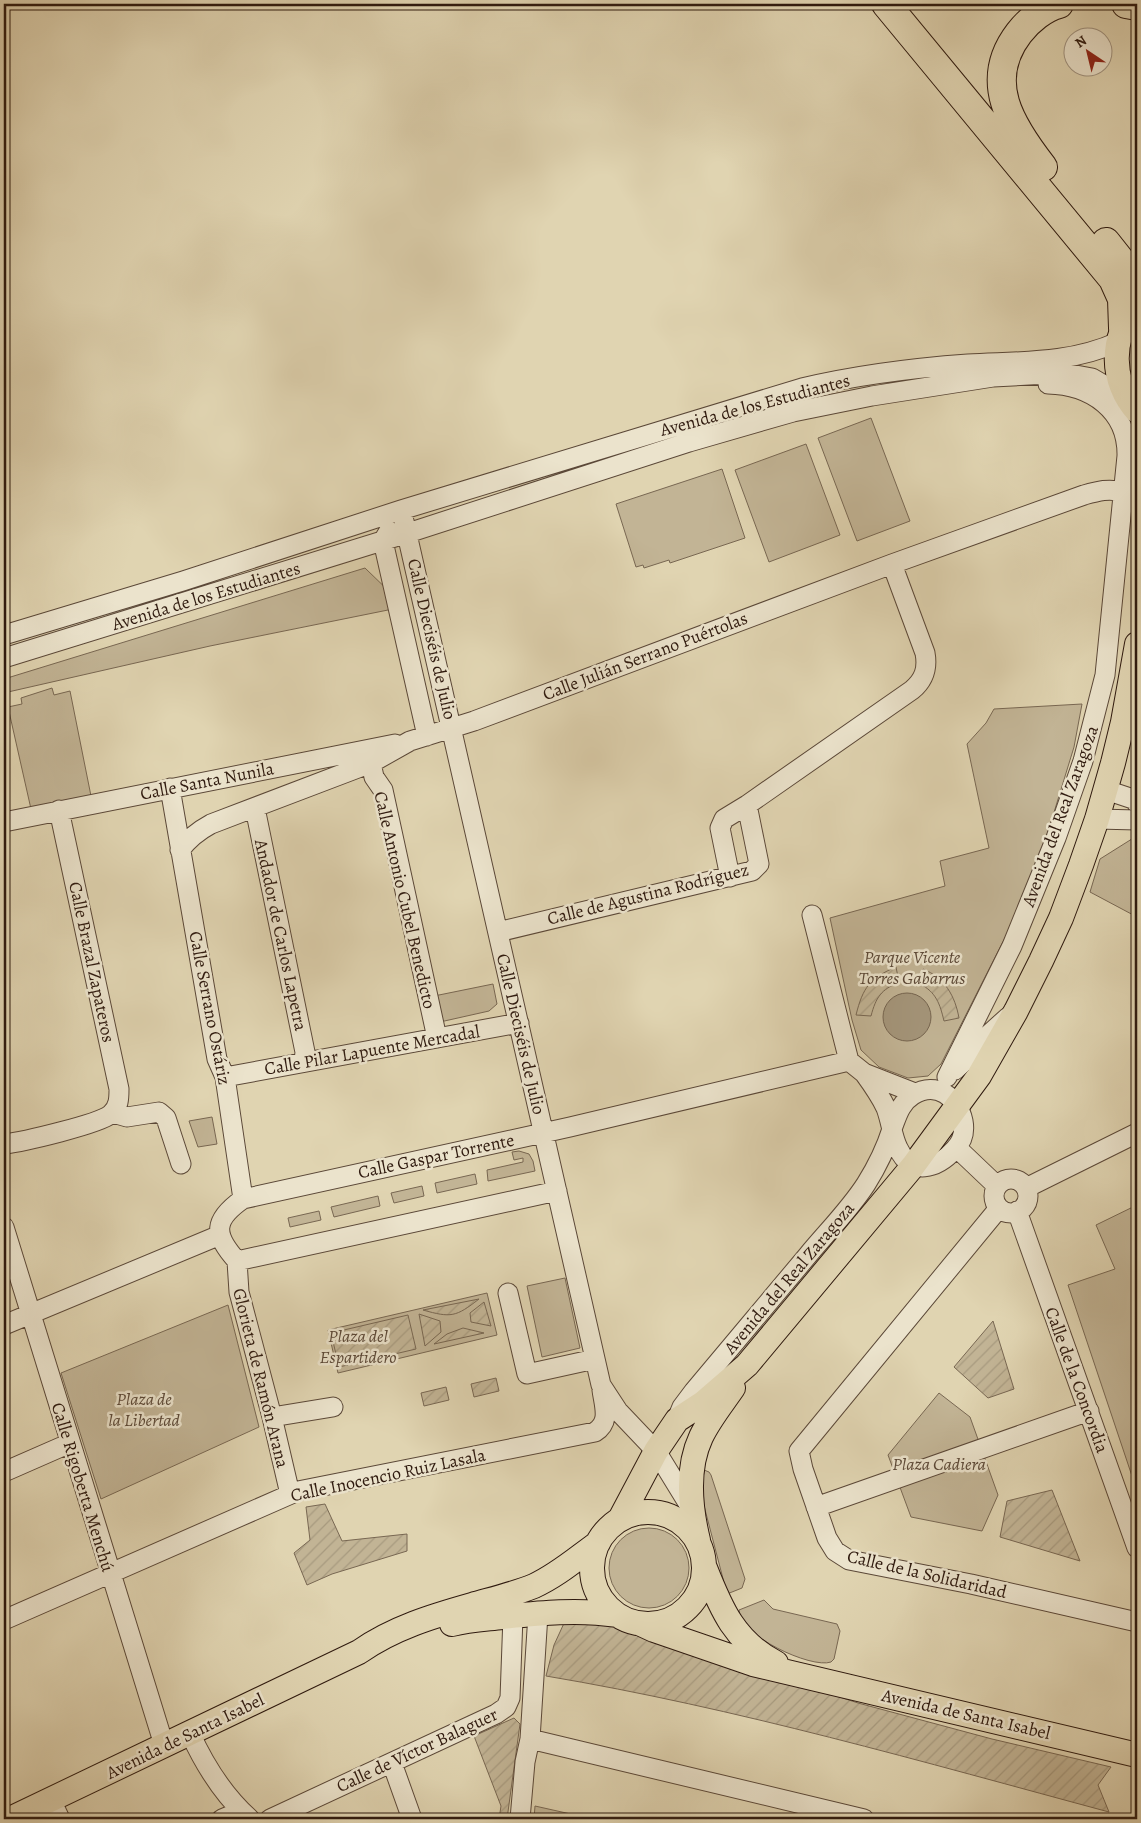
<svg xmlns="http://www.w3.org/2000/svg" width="1141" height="1823" font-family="Alegreya,serif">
	<defs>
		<pattern id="garden-furrows" width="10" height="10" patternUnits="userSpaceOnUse" patternTransform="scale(1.25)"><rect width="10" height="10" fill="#c2b495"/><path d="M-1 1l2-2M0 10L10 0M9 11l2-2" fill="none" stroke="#a79a7f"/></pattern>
	</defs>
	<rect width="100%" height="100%" fill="#e0d4b1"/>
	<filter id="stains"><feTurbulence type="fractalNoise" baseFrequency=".004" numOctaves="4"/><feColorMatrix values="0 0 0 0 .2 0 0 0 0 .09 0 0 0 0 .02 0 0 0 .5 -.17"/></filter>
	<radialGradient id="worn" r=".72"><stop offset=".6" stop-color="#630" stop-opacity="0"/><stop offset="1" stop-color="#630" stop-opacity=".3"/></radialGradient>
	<path fill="#c2b495" stroke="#786752" d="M871,418L910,521L857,541L818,438Z
		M806,444L840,535L769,562L735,470Z
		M722,469L745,538L670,563L669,560L644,568L643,565L636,567L616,504Z
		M365,568L396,598L388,610L210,646L8,692L4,679Z
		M52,688L54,695L70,691L91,796L31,809L8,707L22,704L21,698Z
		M1082,704L1074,747L1048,832L1018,912L941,1064L928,1076L908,1078L879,1067L861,1050L852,1020L830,918L945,886L940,861L989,848L967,744L986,723L994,709Z
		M1135,837H1137V917L1090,892L1100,859Z
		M493,984L497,1004L489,1011L440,1022L434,996Z
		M212,1117L217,1144L198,1147L189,1121Z
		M519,1151L529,1154L533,1161L535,1171L488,1181L487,1170L523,1162V1158L514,1160L512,1152Z
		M475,1174L477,1184L437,1193L435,1183Z
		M422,1186L424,1196L394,1203L391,1193Z
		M378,1196L380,1206L334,1217L331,1207Z
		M1137,1205V1491L1068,1285L1115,1269L1096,1225Z
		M319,1211L321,1220L290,1227L288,1218Z
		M565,1278L580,1348L542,1357L527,1286Z
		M487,1293L497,1335L338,1373L328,1330Z
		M228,1305L259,1427L101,1499L61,1373Z
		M939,1393L970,1417L998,1495L982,1531L911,1517L888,1455Z
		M704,1470L709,1472L711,1475L745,1579L742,1588L727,1594L702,1498Z
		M609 1568a40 40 0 1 1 80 0a40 40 0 1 1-80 0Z
		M764,1600L773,1609L837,1624L840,1631L834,1659L831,1662C811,1669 738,1635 739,1610Z
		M535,1806L593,1819H534Z"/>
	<path fill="url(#garden-furrows)" stroke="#786752" d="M896,967L899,982C881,990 876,997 871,1016L856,1015C863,987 870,978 896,967Z
		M923,969C945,978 955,996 959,1018L944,1021C940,1004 936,992 920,984Z
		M479,1299C456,1317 451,1318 423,1310Z
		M484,1302L491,1326L471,1322L470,1313Z
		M419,1314L440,1321L441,1332L425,1346Z
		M408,1315L416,1349L339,1367L331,1333Z
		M993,1321L1014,1389L988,1398L954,1367Z
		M463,1328L484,1333L434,1344L447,1334Z
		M496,1378L499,1391L474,1397L471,1384Z
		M446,1387L449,1400L424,1406L421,1393Z
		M1052,1490L1080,1561L1000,1537L1007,1501Z
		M325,1504L342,1541L407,1534V1551L332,1574L307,1585L294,1553L310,1540L306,1507Z
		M600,1619L858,1703L992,1739L1111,1767L1098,1785L1109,1812C923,1762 737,1708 546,1676L554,1645L565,1621Z
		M514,1718L520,1724L507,1819H499L501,1806L474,1736Z"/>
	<path fill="#a4957a" stroke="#75644f" d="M883 1017a24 24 0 1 1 48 0a24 24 0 1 1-48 0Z"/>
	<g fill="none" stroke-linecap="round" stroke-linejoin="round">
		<defs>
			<path id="minor" d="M404,521L601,1385L618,1411L656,1451L691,1508
				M389,531L383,541L427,736
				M4,635L183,581L401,510L802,388C857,375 913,368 968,364C1020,361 1069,364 1118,342
				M4,658L408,533L689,442L793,412L872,396L993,377L1065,373L1092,378L1128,399
				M371,763L374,777L383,790L437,1038
				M170,788L217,1059L225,1077L243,1199
				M1106,790L1133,799L1137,803
				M255,808L305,1052L304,1062
				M1097,819L1137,820
				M4,822L395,744
				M180,850C189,838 198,831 211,824L371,763L410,741L474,721L892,564L1084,495C1098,491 1109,488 1123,492
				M730,877L720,828L724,819L747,805L912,690C924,680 928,669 925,653L892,564
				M812,915L849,1061L864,1073L915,1093
				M498,932L752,871L759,864L747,805
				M955,1070L974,1052L987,1036L1008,1017
				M225,1077L519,1023
				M947,1077L1012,946L1056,838L1083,761L1105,675L1127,456C1128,410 1091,385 1048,384
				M113,1113L127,1117L159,1112L166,1118L181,1164
				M4,1144C23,1142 99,1124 111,1114C119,1107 119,1098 119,1089L59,810
				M957,1148L997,1186
				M994 1196a17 17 0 1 1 34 0a17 17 0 1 1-34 0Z
				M1026,1188L1137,1133
				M999,1208L799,1451L803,1469L827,1538L835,1551L849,1560L971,1584L1137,1622
				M1017,1211L1137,1548
				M4,1227L164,1745
				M237,1261C213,1234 213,1220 243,1199L570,1127L849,1061
				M237,1261L557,1191
				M237,1261L239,1292L272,1417L290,1494
				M508,1293L527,1374L595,1359
				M4,1325L220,1235
				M272,1417L333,1407
				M677,1419L682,1407L694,1391C732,1346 770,1300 808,1255C827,1232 850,1209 866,1184C876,1168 886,1148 892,1129C897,1116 900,1103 913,1095C937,1080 958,1098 963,1121C965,1132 963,1141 955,1149C937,1169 911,1177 898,1148C892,1136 891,1121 886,1108C880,1095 872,1084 864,1073
				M4,1472L61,1447
				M816,1507L1089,1411
				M4,1620L298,1491L595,1432C611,1422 604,1406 602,1390
				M190,1733C205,1766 223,1795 250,1819
				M530,1739L864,1819
				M392,1763L412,1819
				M51,1800L60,1819
				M222,1819L241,1811
				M270,1819L496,1714L506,1707L510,1698L513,1616
				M520,1819L525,1762L530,1739L538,1614"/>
			<path id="major" d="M1137,308C1109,336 1111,383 1137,411
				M592 1568a56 56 0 1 1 112 0a56 56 0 1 1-112 0Z
				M620,1519L656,1451L677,1420L703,1403L747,1365L913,1166L979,1076L1016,1011L1041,961L1061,918L1081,865L1097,819L1113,763L1123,722L1137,644
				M698,1540C690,1507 686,1469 701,1437C709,1420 722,1404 733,1388
				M705,1568C721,1609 735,1642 776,1663
				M452,1624C468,1620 485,1619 502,1617C540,1613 579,1609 617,1615
				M641,1624L654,1630L753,1664L1137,1755
				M10,1819L359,1652C393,1628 433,1616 472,1605C493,1599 514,1594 534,1586C558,1575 577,1558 598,1543"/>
			<path id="highway" d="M886,4L1113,279L1122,299L1123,328
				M1126,4L1137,6
				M1043,167C1011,126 982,81 1019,33C1029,20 1044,8 1059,4
				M1106,242L1125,266L1137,275"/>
		</defs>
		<use href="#minor" stroke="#5b4838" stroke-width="21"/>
		<use href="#major" stroke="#2f1a0f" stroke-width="26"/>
		<use href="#highway" stroke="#2f1a0f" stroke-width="30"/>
		<use href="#minor" stroke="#ebe3cc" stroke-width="19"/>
		<use href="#major" stroke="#e0d4b1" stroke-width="24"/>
		<use href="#highway" stroke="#e0d4b1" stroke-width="28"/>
	</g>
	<g text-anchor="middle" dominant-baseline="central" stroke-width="5" stroke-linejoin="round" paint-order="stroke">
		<g font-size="18" fill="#2f1a0f" stroke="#ebe3cc">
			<text transform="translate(755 405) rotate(-15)">Avenida de los Estudiantes</text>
			<text transform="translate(206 596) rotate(-17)">Avenida de los Estudiantes</text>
			<text transform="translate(432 639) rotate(77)">Calle Dieciséis de Julio</text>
			<text transform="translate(645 656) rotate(-21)">Calle Julián Serrano Puértolas</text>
			<text transform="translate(207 781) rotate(-11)">Calle Santa Nunila</text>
			<text transform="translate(1060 816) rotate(-70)">Avenida del Real Zaragoza</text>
			<text transform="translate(648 894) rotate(-14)">Calle de Agustina Rodríguez</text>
			<text transform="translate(405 900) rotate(77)">Calle Antonio Cubel Benedicto</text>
			<text transform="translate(281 935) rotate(78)">Andador de Carlos Lapetra</text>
			<text transform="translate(92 962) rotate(78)">Calle Brazal Zapateros</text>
			<text transform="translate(210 1008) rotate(79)">Calle Serrano Ostáriz</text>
			<text transform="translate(521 1034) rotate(77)">Calle Dieciséis de Julio</text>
			<text transform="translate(372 1050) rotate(-10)">Calle Pilar Lapuente Mercadal</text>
			<text transform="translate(436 1156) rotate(-12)">Calle Gaspar Torrente</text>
			<text transform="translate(789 1278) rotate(-50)">Avenida del Real Zaragoza</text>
			<text transform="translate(261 1378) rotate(76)">Glorieta de Ramón Arana</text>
			<text transform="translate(1077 1380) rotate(70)">Calle de la Concordia</text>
			<text transform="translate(388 1475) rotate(-12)">Calle Inocencio Ruiz Lasala</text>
			<text transform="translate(83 1487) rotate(73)">Calle Rigoberta Menchú</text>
			<text transform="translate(927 1574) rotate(13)">Calle de la Solidaridad</text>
			<text transform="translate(966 1714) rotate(13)">Avenida de Santa Isabel</text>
			<text transform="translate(185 1736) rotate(-26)">Avenida de Santa Isabel</text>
			<text transform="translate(417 1750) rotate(-25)">Calle de Víctor Balaguer</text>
		</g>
		<g font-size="18" font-style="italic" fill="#5b4837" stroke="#ebe3cc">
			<text x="912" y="957">Parque Vicente<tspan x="912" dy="21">Torres Gabarrus</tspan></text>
			<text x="358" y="1336">Plaza del<tspan x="358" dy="21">Espartidero</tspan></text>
			<text x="144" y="1399">Plaza de<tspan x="144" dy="21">la Libertad</tspan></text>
			<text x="939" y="1464">Plaza Cadiera</text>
		</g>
	</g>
	<rect width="1141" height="1823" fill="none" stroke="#e0d4b1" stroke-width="20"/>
	<rect x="5" y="5" width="1131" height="1813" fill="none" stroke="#2f1a0f" stroke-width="2.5"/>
	<rect x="10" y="10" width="1121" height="1803" fill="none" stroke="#2f1a0f"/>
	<g transform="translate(1088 52) rotate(325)"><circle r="24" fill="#ebe3cc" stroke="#a09380"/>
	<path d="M0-4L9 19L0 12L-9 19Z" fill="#8f2418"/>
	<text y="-8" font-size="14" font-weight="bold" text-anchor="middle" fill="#2f1a0f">N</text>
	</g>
	<rect width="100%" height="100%" filter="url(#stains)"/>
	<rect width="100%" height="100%" fill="url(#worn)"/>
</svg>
